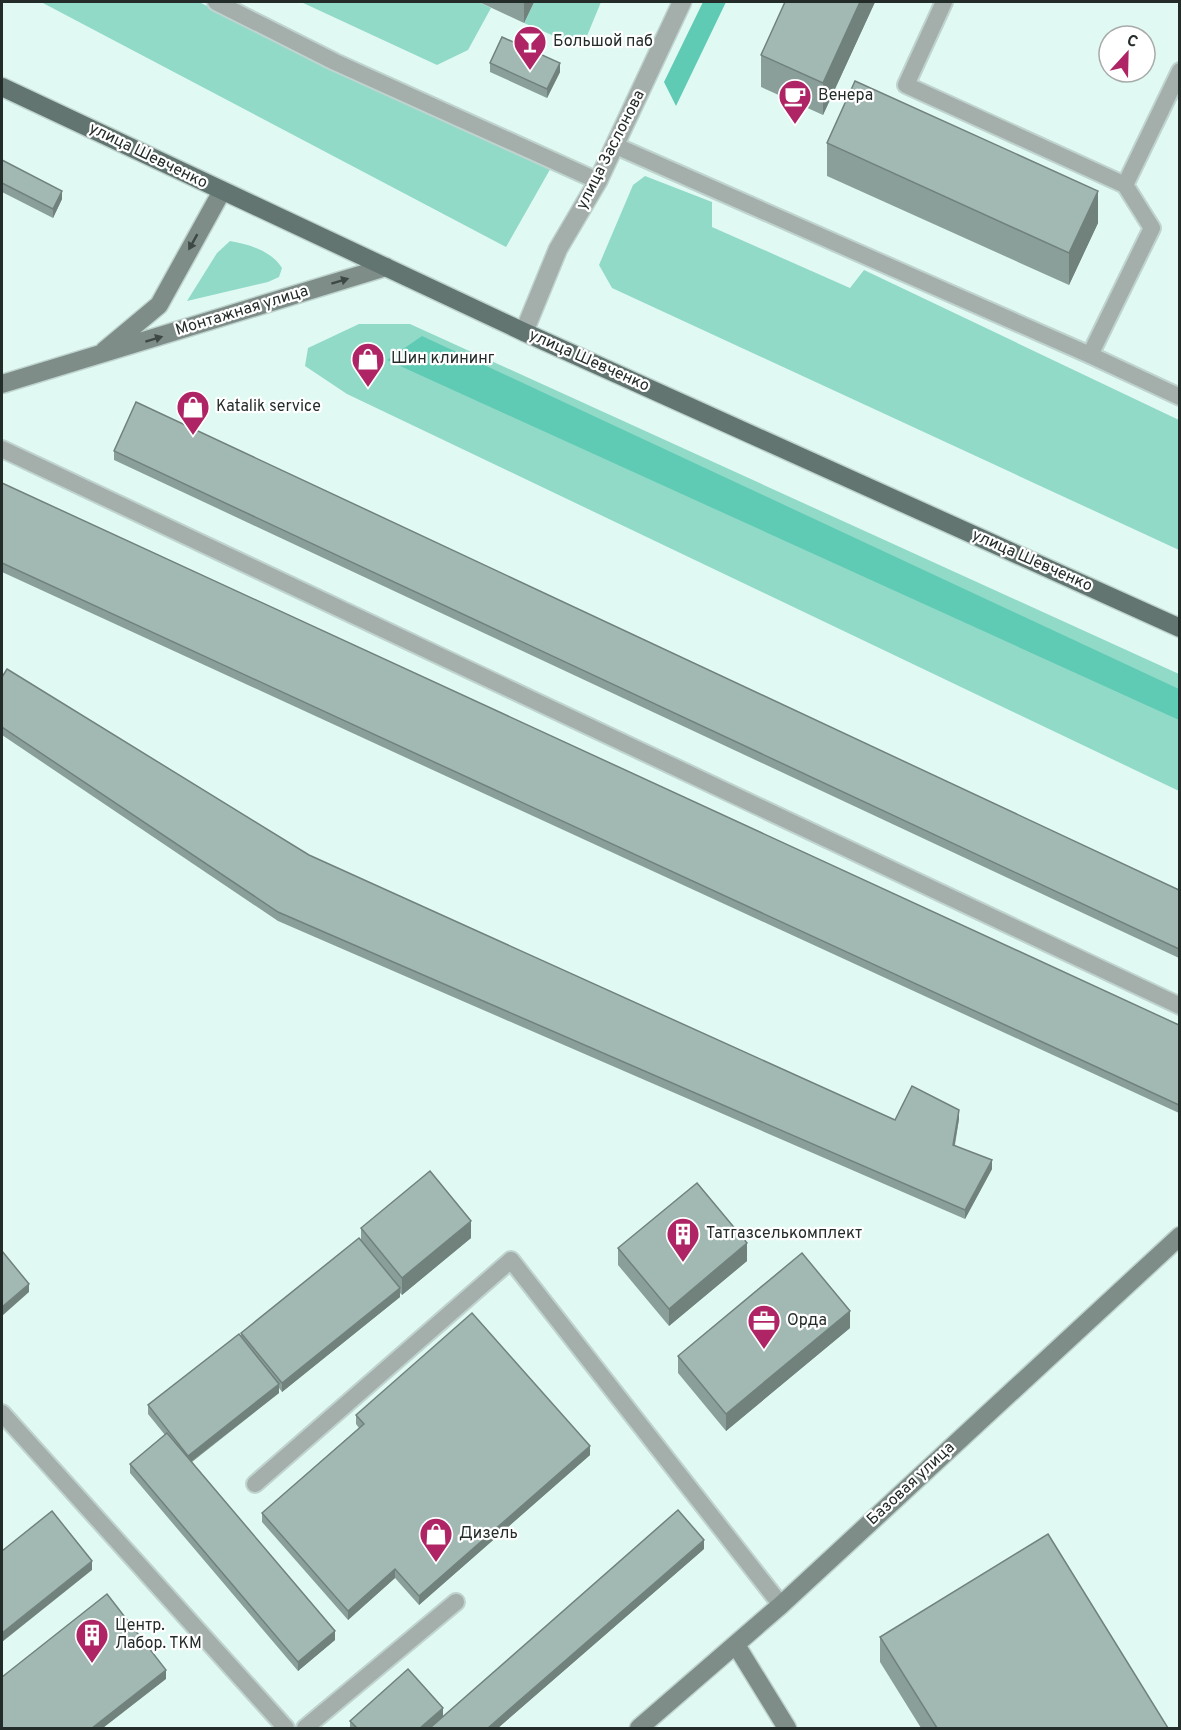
<svg xmlns="http://www.w3.org/2000/svg" width="1181" height="1730" font-family="Overpass,sans-serif">
	<rect width="100%" height="100%" fill="#e1f9f3"/>
	<path fill="#91dac8" d="M41,2H199L325,65L552,166L506,247Z
		M301,2H479L491,8L468,50L437,65Z
		M534,2H601L582,48L524,23Z
		M645,176L712,202V227L850,288L864,270L1179,420V550L612,288L599,265L633,185Z
		M230,241C248,244 272,251 282,268L279,277L268,282L187,301L217,253Z
		M359,324H410L1179,674V791L347,394L305,366L308,348Z"/>
	<path fill="#5fcbb4" d="M703,2H726L676,106L664,82Z
		M422,336L1179,689V720L387,360Z"/>
	<g fill="none" stroke-linecap="round" stroke-linejoin="round">
		<defs>
			<path id="lane" d="M216,2L335,62L598,181
				M944,2L906,85L1125,185
				M616,146L1090,355L1180,397
				M1090,355L1152,228L1125,185L1180,71
				M2,449L1180,1006
				M2,1413L286,1728
				M255,1484L511,1260L781,1605
				M305,1728L456,1602"/>
			<path id="street" d="M524,332L558,249L598,181L682,2"/>
			<path id="secondary" d="M104,351L159,305L222,191
				M2,384L386,267
				M736,1645L787,1728
				M639,1728L781,1605L1180,1236"/>
			<path id="primary" d="M2,87L524,332L1180,628"/>
		</defs>
		<use href="#lane" stroke="#bfd4cf" stroke-width="20"/>
		<use href="#street" stroke="#bfd4cf" stroke-width="21"/>
		<use href="#secondary" stroke="#bfd4cf" stroke-width="21"/>
		<use href="#primary" stroke="#bfd4cf" stroke-width="21"/>
		<use href="#lane" stroke="#a4aeab" stroke-width="16"/>
		<use href="#street" stroke="#a4aeab" stroke-width="18"/>
		<use href="#secondary" stroke="#7e8d88" stroke-width="18"/>
		<use href="#primary" stroke="#627570" stroke-width="18"/>
	</g>
	<path fill="#8b9f9a" d="M479,2H534L524,23Z
		M875,2L823,115L761,87V55Z
		M490,63L560,72L547,98L490,72Z
		M827,143L1098,223L1069,285L827,176Z
		M2,160L62,199L53,218L2,192Z
		M1179,222V258H1178V225Z
		M114,451L1179,890V958L114,460Z
		M2,483L1179,1025V1113L2,572Z
		M2,677L309,855L895,1120L959,1119L955,1145L992,1169L965,1219L278,921L2,735Z
		M361,1228L471,1238L402,1295L400,1293V1297L282,1392L279,1388V1393L192,1462L335,1640L298,1671L130,1473V1464L165,1435L148,1414V1405L241,1337V1333L361,1240Z
		M618,1248L747,1261L669,1326L618,1265Z
		M850,1328L726,1431L678,1373V1356Z
		M356,1415L590,1455L419,1605L395,1578L348,1620L262,1522V1513L359,1428L356,1424Z
		M704,1549L498,1728H350V1721L443,1717Z
		M880,1637L1168,1728H921L880,1662Z"/>
	<path fill="#71827d" d="M524,2H534L524,23Z
		M860,2H875L823,115V83Z
		M560,63V72L547,98V89Z
		M62,191V199L53,218V209Z
		M1098,191V223L1069,285V253Z
		M959,1110V1119L953,1153V1145Z
		M992,1160V1169L965,1219V1210Z
		M471,1221V1238L402,1295V1278Z
		M747,1243V1261L669,1326V1309Z
		M29,1284V1292L2,1316V1307Z
		M400,1288V1297L282,1392V1383Z
		M850,1311V1328L726,1431V1414Z
		M279,1384V1393L188,1464V1456Z
		M590,1446V1455L419,1605V1596Z
		M704,1540V1549L498,1728H488Z
		M92,1561V1570L2,1642V1633Z
		M395,1569V1578L348,1620V1611Z
		M335,1631V1640L298,1671V1662Z
		M166,1670V1679L103,1728H92Z
		M443,1708V1725L439,1728H420Z"/>
	<path fill="#a2b9b3" stroke="#71827d" stroke-width="1.5" d="M785,2H860L823,83L761,55Z
		M502,37L560,63L547,89L490,63Z
		M855,81L1098,191L1069,253L827,143Z
		M2,160L62,191L53,209L2,183Z
		M136,402L1179,890V949L114,451Z
		M2,483L1179,1025V1105L2,563Z
		M7,669L309,855L895,1120L912,1086L959,1110L953,1145L992,1160L965,1210L278,912L2,727V677Z
		M430,1171L471,1221L402,1278L361,1228Z
		M697,1183L747,1243L669,1309L618,1248Z
		M359,1238L400,1288L282,1383L241,1333Z
		M2,1251L29,1284L2,1307Z
		M802,1253L850,1311L726,1414L678,1356Z
		M472,1313L590,1446L419,1596L395,1569L348,1611L262,1513L364,1424L356,1415Z
		M239,1334L279,1384L188,1456L148,1405Z
		M167,1433L335,1631L298,1662L130,1464Z
		M678,1510L704,1540L488,1728H430Z
		M52,1511L92,1561L2,1633V1551Z
		M1048,1534L1168,1728H937L880,1637Z
		M107,1594L166,1670L92,1728H2V1677Z
		M408,1669L443,1708L420,1728H357L350,1721Z"/>
	<defs><path id="oneway-solid" d="M-6-.8H1V-3.2L6.5 0L1 3.2V.8H-6Z" transform="scale(1.5)"/></defs>
	<g fill="#3e4946">
		<use href="#oneway-solid" transform="translate(193 242) rotate(119)"/>
		<use href="#oneway-solid" transform="translate(340 281) rotate(-17)"/>
		<use href="#oneway-solid" transform="translate(154 339) rotate(-17)"/>
	</g>
	<defs>
		<symbol id="bar-pin" viewBox="-11 -11 22 30"><path d="M0 17L-7.5 6A9.5 9.5 0 1 1 7.5 6Z" fill="#ae2465" stroke="#fff"/><path d="M-6-5H6L.8 .8V4.5H3.5V6h-7V4.5H-.8V.8Z" fill="#fff"/></symbol>
		<symbol id="cafe-pin" viewBox="-11 -11 22 30"><path d="M0 17L-7.5 6A9.5 9.5 0 1 1 7.5 6Z" fill="#ae2465" stroke="#fff"/><path d="M-5.5-4.5H6V0H3Q3 3.5 0 3.5H-2.5Q-5.5 3.5-5.5 0ZM3-3.2v2h1.7v-2ZM-6 4.5H4V6H-6Z" fill="#fff"/></symbol>
		<symbol id="shop-pin" viewBox="-11 -11 22 30"><path d="M0 17L-7.5 6A9.5 9.5 0 1 1 7.5 6Z" fill="#ae2465" stroke="#fff"/><path d="M-5-2.5h2.3a2.7 3.5 0 0 1 5.4 0H5L5.5 6h-11ZM-1.5-2.5h3a1.5 2.3 0 0 0-3 0Z" fill="#fff"/></symbol>
		<symbol id="building-pin" viewBox="-11 -11 22 30"><path d="M0 17L-7.5 6A9.5 9.5 0 1 1 7.5 6Z" fill="#ae2465" stroke="#fff"/><path d="M-4-6H4V6H1V3H-1V6H-4ZM-2.5-4.3h1.7v1.8h-1.7ZM.8-4.3h1.7v1.8H.8ZM-2.5-1h1.7V.8h-1.7ZM.8-1h1.7V.8H.8Z" fill="#fff"/></symbol>
		<symbol id="office-pin" viewBox="-11 -11 22 30"><path d="M0 17L-7.5 6A9.5 9.5 0 1 1 7.5 6Z" fill="#ae2465" stroke="#fff"/><path d="M-6-3h4V-5.5h4V-3h4V5H-6ZM-1-4.5V-3h2v-1.5ZM-6 0V1H6V0Z" fill="#fff"/></symbol>
	</defs>
	<g fill-rule="evenodd">
		<use href="#bar-pin" x="511" y="23" width="38" height="52"/>
		<use href="#cafe-pin" x="776" y="77" width="38" height="52"/>
		<use href="#shop-pin" x="349" y="340" width="38" height="52"/>
		<use href="#shop-pin" x="174" y="388" width="38" height="52"/>
		<use href="#building-pin" x="664" y="1215" width="38" height="52"/>
		<use href="#office-pin" x="745" y="1302" width="38" height="52"/>
		<use href="#shop-pin" x="417" y="1515" width="38" height="52"/>
		<use href="#building-pin" x="73" y="1616" width="38" height="52"/>
	</g>
	<g text-anchor="middle" dominant-baseline="central" stroke-width="4.5" stroke-linejoin="round" paint-order="stroke">
		<g font-size="16" fill="#232c29" stroke="#fff" text-anchor="start">
			<text x="553" y="42">Большой паб</text>
			<text x="818" y="96">Венера</text>
			<text x="391" y="359">Шин клининг</text>
			<text x="216" y="407">Katalik service</text>
			<text x="706" y="1234">Татгазселькомплект</text>
			<text x="787" y="1321">Орда</text>
			<text x="459" y="1534">Дизель</text>
			<text x="115" y="1626">Центр.<tspan x="115" dy="18">Лабор. ТКМ</tspan></text>
		</g>
		<g font-size="16" fill="#232c29" stroke="#fff">
			<text transform="translate(611 150) rotate(-63)">улица Заслонова</text>
			<text transform="translate(148 156) rotate(26)">улица Шевченко</text>
			<text transform="translate(242 311) rotate(-17)">Монтажная улица</text>
			<text transform="translate(589 361) rotate(24)">улица Шевченко</text>
			<text transform="translate(1032 561) rotate(24)">улица Шевченко</text>
			<text transform="translate(911 1484) rotate(-43)">Базовая улица</text>
		</g>
	</g>
	<rect width="1181" height="1730" fill="none" stroke="#232c29" stroke-width="6"/>
	<g transform="translate(1127 54) rotate(22)"><circle r="28" fill="#ffffff" stroke="#a7aba9" stroke-width="1.5"/>
	<path d="M0-4.5L10 22L0 15L-10 22Z" fill="#ae2465"/>
	<text y="-9" font-size="16" font-weight="bold" text-anchor="middle" fill="#232c29">С</text>
	</g>
</svg>
